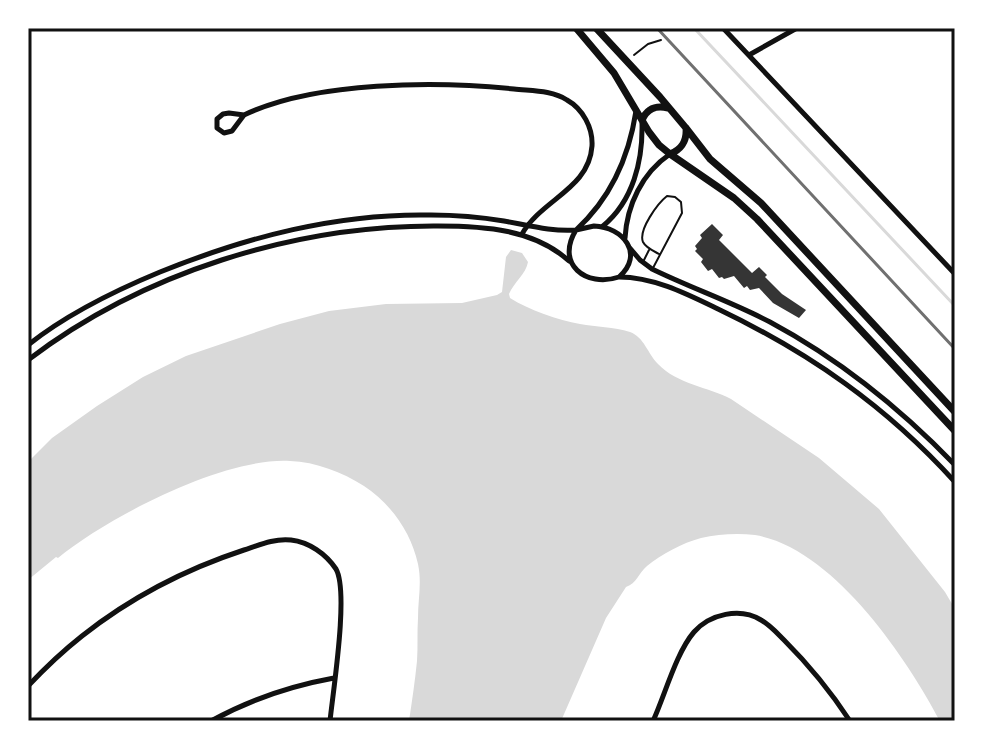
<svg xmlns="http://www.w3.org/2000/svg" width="983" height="749" font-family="'Alegreya Sans',sans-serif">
	<rect width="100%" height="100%" fill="#fff"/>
	<path fill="#d9d9d9" d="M511,250L522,253L528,262C526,274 514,282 509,294L510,298C529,310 558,320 580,324C596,327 614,327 630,332C644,337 648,354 658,364C677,384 708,387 731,399L819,458L879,509L945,592L955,609V721H940C906,657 833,548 755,535C738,533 718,534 701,538C682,543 662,554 647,566C638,574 637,583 626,587L606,618L561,721H409C412,701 415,681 417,661C418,647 417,632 418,618C418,599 422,583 418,564C411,532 391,504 364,486C342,472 316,462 290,461C224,457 108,517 58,558L56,557L28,580V462L52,438L97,406L143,377L186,356L280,324L329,311L386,304L462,303L497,295L502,292L506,257Z"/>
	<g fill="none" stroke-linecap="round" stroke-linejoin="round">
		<path stroke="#d9d9d9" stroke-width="3" d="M694,28L955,306"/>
	</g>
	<path fill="#353535" d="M712,224L723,235L719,240L752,273L759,267L767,275L765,277L782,294L806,310L799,318L773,303L759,288L750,290L747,286L744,288L734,276L724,279L722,277L719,278L712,269L708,271L701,262L703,259L695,251L697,249L695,246L702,238L700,235Z"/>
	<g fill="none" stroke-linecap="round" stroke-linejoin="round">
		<path stroke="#111" stroke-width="2" d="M674,30V28
			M634,55L648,44L661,40"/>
		<path stroke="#111" stroke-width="2" d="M643,262L649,250
			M653,268L682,213L681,202L675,197L667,196C658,203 638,230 643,242C646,248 654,251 659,254"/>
		<path stroke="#111" stroke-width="5" d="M723,28L955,274
			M749,55L797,28
			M229,113L244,115L232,131L224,133L217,128V119L223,114Z
			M244,115C315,81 437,81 514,89C531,91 552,90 567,100C583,109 593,128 592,146C589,189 542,199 522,234
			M594,226C623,227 645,254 619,277C586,288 555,264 576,230Z
			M603,226C633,201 643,161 642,123
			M625,238C627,205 642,173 670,154
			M629,247L640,260L652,269C691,288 732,302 770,322C839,359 901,409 955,465
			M619,277C654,277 687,294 718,309C810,353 886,406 955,482
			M28,345C67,314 114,291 160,272C247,237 337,213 431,215C456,215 480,217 504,221C527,225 552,232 576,230C611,198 629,157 636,111
			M28,360C142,273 294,225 438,226C484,226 534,229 569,261
			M28,686C45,668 63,651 82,636C130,598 186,569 244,550C259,545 275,538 291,540C309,542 326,554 336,569C349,592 333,691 330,721
			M211,721C251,699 290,686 334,678
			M653,721C665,695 676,653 694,632C710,614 740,607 761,620C770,625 777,633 784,640C809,665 831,692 850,721"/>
		<path stroke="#111" stroke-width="7" d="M576,28L614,73L649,132L659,145L670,154L734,198L757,219L955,431
			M596,28L660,97L686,128L710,159L761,203L955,412
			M642,120C647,109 655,105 668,108
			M670,154C682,149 687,141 686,128"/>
		<path stroke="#707070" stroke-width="3" d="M657,28L955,349"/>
	</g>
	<rect width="983" height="749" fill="none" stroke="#ffffff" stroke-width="60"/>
	<rect x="30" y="30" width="923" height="689" fill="none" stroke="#111" stroke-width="3"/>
</svg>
